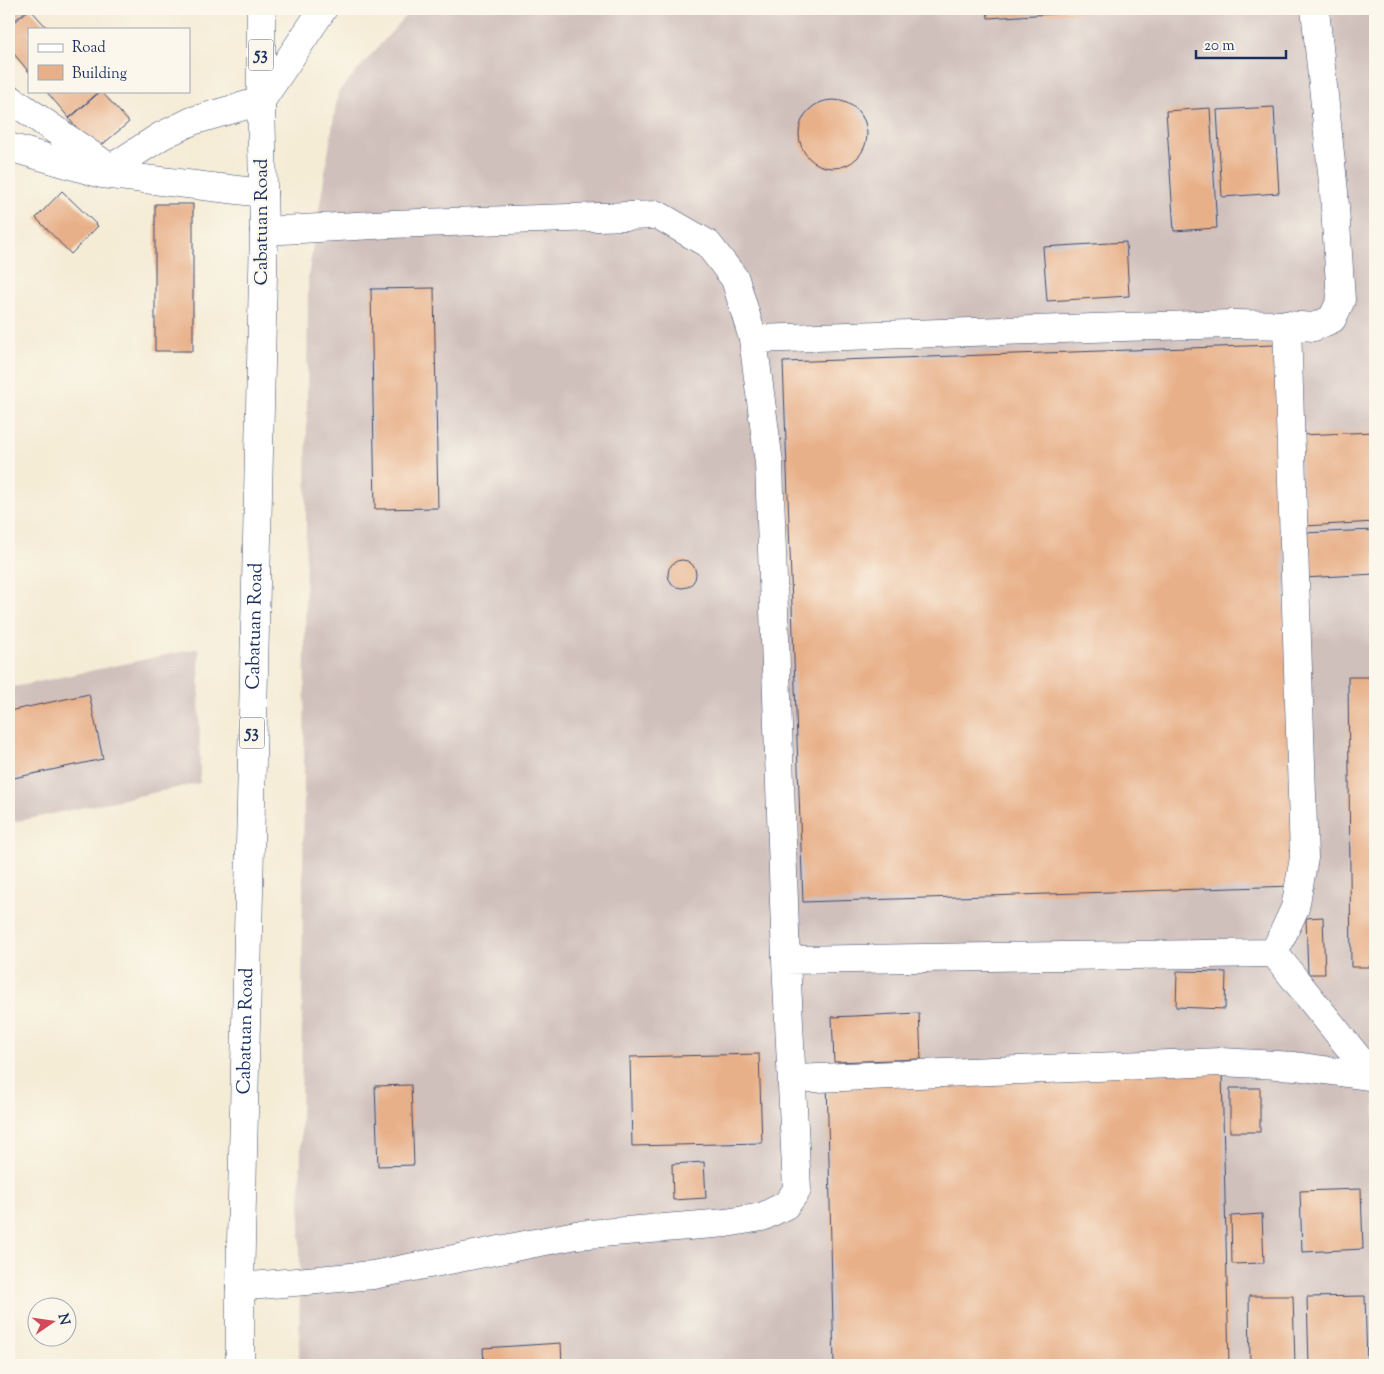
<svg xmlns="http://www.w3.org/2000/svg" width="1384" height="1374" font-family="'Sorts Mill Goudy',serif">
	<rect width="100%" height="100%" fill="#fbf7ec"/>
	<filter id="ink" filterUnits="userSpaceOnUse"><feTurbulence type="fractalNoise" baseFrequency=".02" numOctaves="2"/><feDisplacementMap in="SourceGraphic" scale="10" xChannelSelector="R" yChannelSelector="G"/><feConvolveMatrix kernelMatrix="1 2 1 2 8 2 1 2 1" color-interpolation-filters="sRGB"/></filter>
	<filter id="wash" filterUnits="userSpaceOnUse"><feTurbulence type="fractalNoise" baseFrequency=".0096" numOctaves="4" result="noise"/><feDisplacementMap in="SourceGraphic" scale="20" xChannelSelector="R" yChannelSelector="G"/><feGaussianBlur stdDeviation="1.12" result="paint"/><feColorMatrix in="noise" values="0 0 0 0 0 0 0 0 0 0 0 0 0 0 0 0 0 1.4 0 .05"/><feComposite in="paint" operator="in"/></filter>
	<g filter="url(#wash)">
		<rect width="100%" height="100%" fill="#f5ecd6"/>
		<path fill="#d0c0bc" d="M412,9H1375V1365H299L308,278L338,92Z
			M199,648L200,783L9,823V688Z"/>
		<g id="blocks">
			<path fill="#e8b089" d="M9,9H28L9,25Z
				M30,9L48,29H29V72L9,48V27Z
				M987,9H1112V10L988,18Z
				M46,91H100L69,118Z
				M101,91L129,122L96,150L69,119Z
				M799 134a34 34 0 1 1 68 0a34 34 0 1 1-68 0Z
				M9,107L17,111L9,126Z
				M1274,107L1279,193L1222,197L1217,110Z
				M1210,108L1217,228L1174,231L1166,111Z
				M62,191L98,226L71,254L36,218Z
				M155,204H193V351H155Z
				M1126,242L1129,296L1047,301L1043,247Z
				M434,288L438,508L375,509L371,289Z
				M1275,345L1294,886L803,902L783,362Z
				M1375,432V522L1305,526L1300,435Z
				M1375,530V574L1304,578L1302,533Z
				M668 574a14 14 0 1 1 28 0a14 14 0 1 1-28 0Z
				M1348,677H1375V967H1351Z
				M89,694L103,759L9,779V711Z
				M1323,917L1325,974H1308L1306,918Z
				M1177,971L1226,972L1225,1009L1176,1007Z
				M919,1013L921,1059L834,1062L832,1017Z
				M759,1054L762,1143L632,1146L630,1057Z
				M1222,1072L1229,1365H834L827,1080Z
				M411,1085L414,1165L378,1166L375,1086Z
				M1230,1088H1260V1132H1230Z
				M704,1162L706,1198L673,1200L672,1164Z
				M1361,1189L1363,1249L1302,1252L1300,1191Z
				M1262,1214L1264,1263L1232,1264L1231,1216Z
				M1249,1296H1293L1295,1365H1250Z
				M1365,1296L1367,1365H1309L1307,1297Z
				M561,1343L562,1365H484L483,1348Z"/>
		</g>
	</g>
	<g filter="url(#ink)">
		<use href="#blocks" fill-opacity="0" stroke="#3c4b70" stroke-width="1"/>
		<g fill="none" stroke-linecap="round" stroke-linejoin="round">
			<defs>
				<path id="minor" d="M9,98L110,168
					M9,147L102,174L263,193
					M102,174L161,136L192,121L261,101
					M1287,325L1314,327L1332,319L1341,300L1334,192L1315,9
					M753,339L1123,327L1234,324L1287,325L1304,858L1295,908L1274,953
					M786,960L1274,953L1373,1077
					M793,1079L1221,1062L1295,1066L1375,1077
					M240,1287L373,1275L576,1235L726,1223L762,1217L786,1205L797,1190L786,960L769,463L753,339L735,279L708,244L658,215L392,224L264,231"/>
				<path id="major" d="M261,101L323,9"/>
				<g id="highway">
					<path id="s1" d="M240,1365V1287L264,231L261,101V9"/>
				</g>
			</defs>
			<use href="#minor" stroke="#3c4b70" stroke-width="29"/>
			<use href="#major" stroke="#3c4b70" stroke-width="29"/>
			<use href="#highway" stroke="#3c4b70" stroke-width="29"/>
			<use href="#minor" stroke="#fff" stroke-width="28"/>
			<use href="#major" stroke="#fff" stroke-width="28"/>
			<use href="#highway" stroke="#fff" stroke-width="28"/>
		</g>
	</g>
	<g text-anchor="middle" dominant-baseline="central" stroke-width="4" stroke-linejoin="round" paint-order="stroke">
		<g fill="#fbf7ec" stroke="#5e6b89" stroke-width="1">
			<rect x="248.5" y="39.5" width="25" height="31" rx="4"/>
			<rect x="239.5" y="717.5" width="25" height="31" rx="4"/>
		</g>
		<g font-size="18" font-weight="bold" fill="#1b2f5e">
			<text x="261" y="55">53</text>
			<text x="252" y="733">53</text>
		</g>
		<g font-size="19" fill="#1b2f5e" stroke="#fbf7ec">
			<text transform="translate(262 222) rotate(-90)">Cabatuan Road</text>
			<text stroke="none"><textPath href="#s1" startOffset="739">Cabatuan Road</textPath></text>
			<text stroke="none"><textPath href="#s1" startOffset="334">Cabatuan Road</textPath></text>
		</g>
	</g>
	<rect width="1384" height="1374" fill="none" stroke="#fbf7ec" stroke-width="30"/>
	<rect x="28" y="28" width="162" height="65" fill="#fbf7ec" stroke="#a1a7b3"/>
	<rect x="38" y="44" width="25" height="8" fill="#ffffff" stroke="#a1a7b3"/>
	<text x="72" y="52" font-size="15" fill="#1b2f5e">Road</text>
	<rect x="38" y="65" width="25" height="15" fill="#e8b089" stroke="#a1a7b3"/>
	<text x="72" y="78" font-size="15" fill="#1b2f5e">Building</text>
	<g transform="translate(52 1322) rotate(77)"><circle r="24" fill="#fbf7ec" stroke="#a1a7b3"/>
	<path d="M0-4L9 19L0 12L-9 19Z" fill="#d1495b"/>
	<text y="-8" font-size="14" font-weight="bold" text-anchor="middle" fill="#1b2f5e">N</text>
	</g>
	<path d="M1196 50v8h90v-8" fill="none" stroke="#1b2f5e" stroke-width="2.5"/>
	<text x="1204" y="50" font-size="15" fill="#1b2f5e" stroke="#fbf7ec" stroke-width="4" paint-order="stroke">20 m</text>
</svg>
